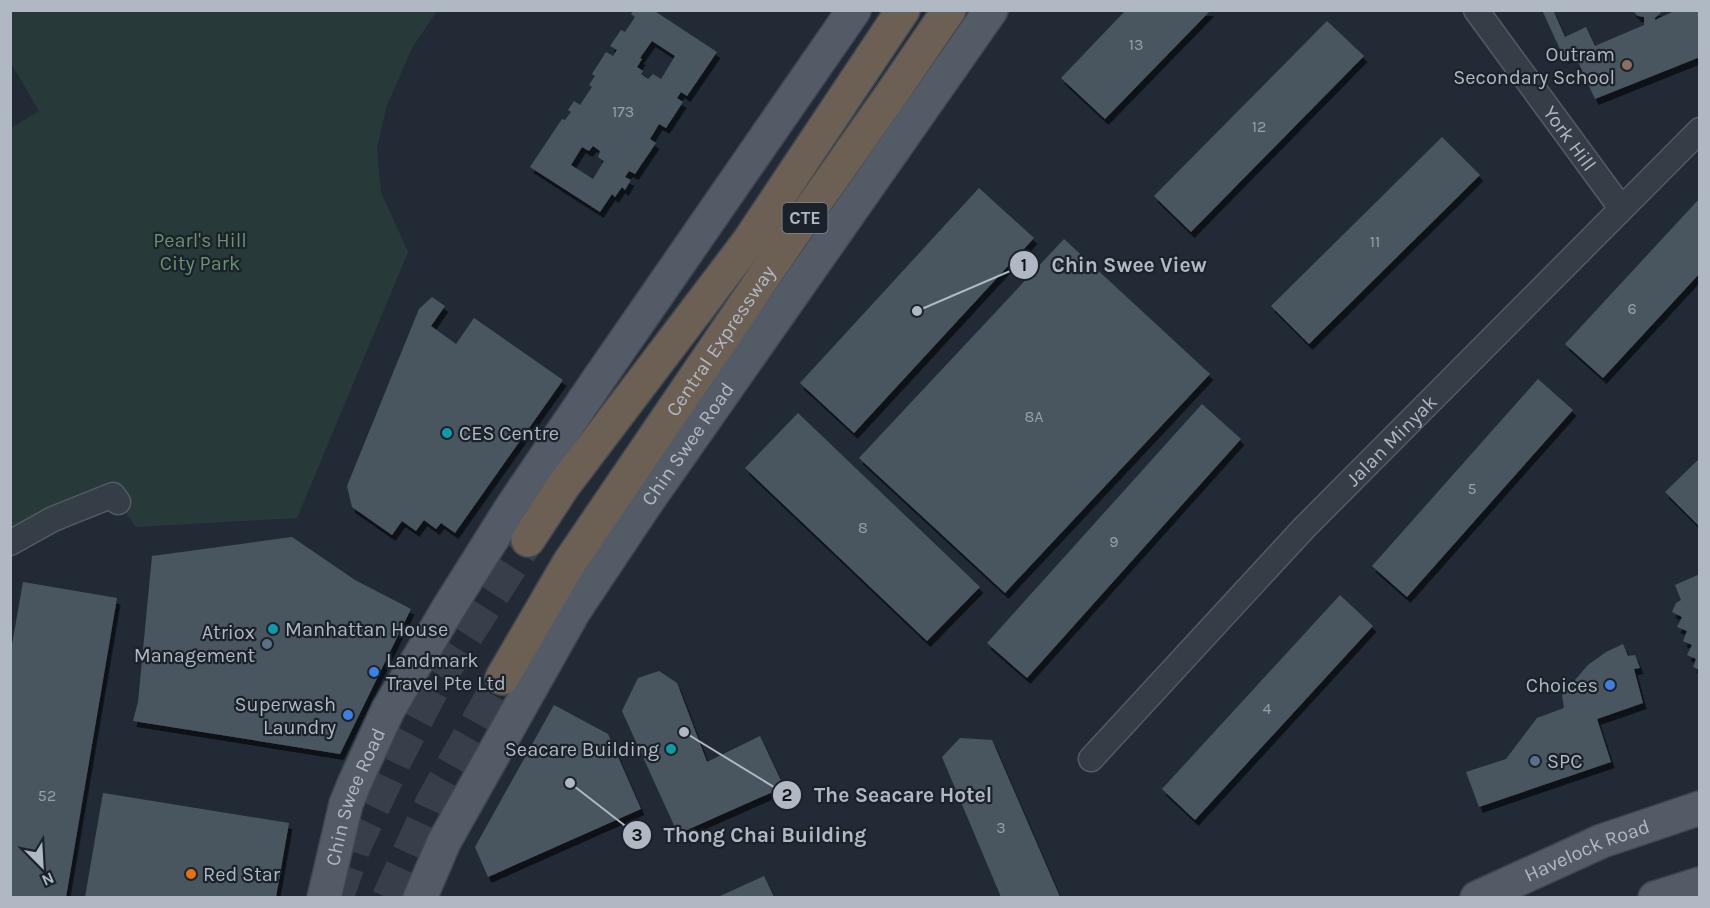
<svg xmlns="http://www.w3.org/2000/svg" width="1710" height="908" font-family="Karla,sans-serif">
	<defs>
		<filter id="shadow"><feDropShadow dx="3.5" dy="6" stdDeviation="0" flood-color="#0009"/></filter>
	</defs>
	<rect width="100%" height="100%" fill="#222b35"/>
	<path fill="#273938" d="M11,11H437L412,48L386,108L377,149L381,192L408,252L297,518L136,527L118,502L11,556V128L39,111L11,63Z"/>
	<path fill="#4a5661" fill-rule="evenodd" filter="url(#shadow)" d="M634,10H653L717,52L687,96L681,92L677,98L683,102L666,128L659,124L650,139L656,143L635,174L629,171L625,177L631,180L625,190L622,187L615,197L612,194L600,212L530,167L562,119L565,120L571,112L568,110L574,101L580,105L592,87L589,85L595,76L592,74L606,52L613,56L617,50L610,46L621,30L625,32L635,17L631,14ZM652,41L675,56L661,79L653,74L648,79L641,74L643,71L637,67L642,59L640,58ZM593,146L600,151L598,157L604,161L593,179L571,165L582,147L589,151Z
		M1126,10H1211L1105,119L1061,78Z
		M1542,10H1553L1565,37L1586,27L1595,46L1644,25V17L1638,16L1632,10H1664L1655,18V20L1676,10H1700V57L1595,99L1575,55L1564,58Z
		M1327,21L1364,56L1191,232L1154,196Z
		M1442,137L1480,175L1309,344L1271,306Z
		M979,188L1034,238L854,433L800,383Z
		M1700,198V273L1603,378L1565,344Z
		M1064,239L1210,374L1005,593L859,458Z
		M432,297L445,306L431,326L456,344L474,318L563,380L455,533L441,523L436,529L424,520L416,531L402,521L392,535L352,507L347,486L419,309Z
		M1538,379L1573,410L1407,597L1372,566Z
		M1202,404L1241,439L1027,678L987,643Z
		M798,413L980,587L927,641L745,468Z
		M1700,458V527L1665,492Z
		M292,537L355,580L411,609L340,754L133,721L138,702L152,556Z
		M1700,574V670L1693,667L1696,659L1687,655L1692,645L1683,641L1687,631L1677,627L1682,617L1672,612L1676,603L1681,600L1675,585Z
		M23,582L117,598L66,897H10V656Z
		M1340,595L1373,626L1195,820L1162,789Z
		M1623,644L1628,656L1635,655L1640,668L1634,669L1643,703L1597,719L1611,762L1479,807L1466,772L1506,759L1537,718L1564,708L1562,695L1588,665L1606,652Z
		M659,671L677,683L707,762L760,736L784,787L678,834L622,711L638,678Z
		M554,705L608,734L641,809L488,877L475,847Z
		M960,738L992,740L1060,897H1001L942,757Z
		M103,793L289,823L276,897H85Z
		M764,876L774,897H718Z"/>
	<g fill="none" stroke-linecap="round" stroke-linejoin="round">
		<path stroke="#37404a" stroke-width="33" stroke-dasharray="33 16" stroke-linecap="butt" d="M337,898L355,846L397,757L433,688L528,540
			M388,898L432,802L502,678"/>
		<defs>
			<g id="minor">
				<path id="s1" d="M1476,10L1621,208"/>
				<path d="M10,543L53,519L113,495L118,502"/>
				<path id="s2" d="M1091,759L1304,528L1700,130"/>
			</g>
			<g id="primary">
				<path id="s3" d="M324,898L346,804L355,782L388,710L451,604L512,507L596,383L854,10"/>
				<path id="s4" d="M420,898L444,842L574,611L644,506L991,10"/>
				<path id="s5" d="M1477,898L1602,841L1700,808"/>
				<path d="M1655,898L1700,884"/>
			</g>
			<g id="motorway">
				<path d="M528,540L564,485L749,241L903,10"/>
				<path id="s6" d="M502,678L569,563L788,241L891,95L949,10"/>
			</g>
		</defs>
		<use href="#minor" stroke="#535b64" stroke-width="27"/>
		<use href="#primary" stroke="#3f4650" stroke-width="36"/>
		<use href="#motorway" stroke="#404851" stroke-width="36"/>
		<use href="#minor" stroke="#353d46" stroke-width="24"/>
		<use href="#primary" stroke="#535c66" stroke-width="33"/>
		<use href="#motorway" stroke="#6b6053" stroke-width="33"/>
	</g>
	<circle fill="#8d6e63" stroke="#1b222a" stroke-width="2" cx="1627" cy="65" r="6"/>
	<g fill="#0f9aa8" stroke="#1b222a" stroke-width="2">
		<circle cx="447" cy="433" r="6"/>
		<circle cx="273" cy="629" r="6"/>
		<circle cx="671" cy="749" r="6"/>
	</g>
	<g fill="#5c6f8a" stroke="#1b222a" stroke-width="2">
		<circle cx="267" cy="644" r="6"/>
		<circle cx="1535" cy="761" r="6"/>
	</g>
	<g fill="#3f7fe0" stroke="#1b222a" stroke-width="2">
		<circle cx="374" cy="672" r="6"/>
		<circle cx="1610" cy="685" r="6"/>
		<circle cx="348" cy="715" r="6"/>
	</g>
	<circle fill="#e8710a" stroke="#1b222a" stroke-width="2" cx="191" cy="874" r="6"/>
	<g text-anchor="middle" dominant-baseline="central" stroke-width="4.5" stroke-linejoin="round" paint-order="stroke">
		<g font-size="16" fill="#96a0aa">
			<text x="1136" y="44">13</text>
			<text x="623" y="111">173</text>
			<text x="1259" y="126">12</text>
			<text x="1375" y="241">11</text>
			<text x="1632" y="308">6</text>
			<text x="1034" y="416">8A</text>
			<text x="1472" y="488">5</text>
			<text x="863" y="527">8</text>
			<text x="1114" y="541">9</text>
			<text x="1267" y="708">4</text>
			<text x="47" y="795">52</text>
			<text x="1001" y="827">3</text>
		</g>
		<rect fill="#1b222a" stroke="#838b95" stroke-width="1.5" x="782.5" y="203" width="45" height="30" rx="4.5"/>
		<g font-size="18" font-weight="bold" fill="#b0b8c3">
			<text x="805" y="218">CTE</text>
		</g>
		<g font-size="20" fill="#b0b8c3" stroke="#1b222a" text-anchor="end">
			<text x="1615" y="54">Outram<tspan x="1615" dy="23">Secondary School</tspan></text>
			<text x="459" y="433" text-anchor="start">CES Centre</text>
			<text x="285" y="629" text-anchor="start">Manhattan House</text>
			<text x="255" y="632">Atriox<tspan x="255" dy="23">Management</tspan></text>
			<text x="386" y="660" text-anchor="start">Landmark<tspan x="386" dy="23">Travel Pte Ltd</tspan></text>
			<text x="1598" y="685">Choices</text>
			<text x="336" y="704">Superwash<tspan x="336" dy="23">Laundry</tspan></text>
			<text x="659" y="749">Seacare Building</text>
			<text x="1547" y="761" text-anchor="start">SPC</text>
			<text x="203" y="874" text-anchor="start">Red Star</text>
		</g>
		<g font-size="20" fill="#b0b8c3" stroke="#1b222a">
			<text stroke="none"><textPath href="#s1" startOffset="159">York Hill</textPath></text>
			<text stroke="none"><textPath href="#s6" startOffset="402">Central Expressway</textPath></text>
			<text stroke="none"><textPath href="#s2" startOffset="438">Jalan Minyak</textPath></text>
			<text stroke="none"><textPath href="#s4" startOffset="528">Chin Swee Road</textPath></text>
			<text stroke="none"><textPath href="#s3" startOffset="106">Chin Swee Road</textPath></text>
			<text stroke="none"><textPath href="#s5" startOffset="120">Havelock Road</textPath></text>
		</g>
		<g font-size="20" fill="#6a9170" stroke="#1b222a">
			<text x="200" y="240">Pearl's Hill<tspan x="200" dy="23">City Park</tspan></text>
		</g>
	</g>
	<path fill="none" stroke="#b0b8c3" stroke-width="2" d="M917 311L1024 265M684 732L787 795M570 783L637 835"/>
	<g fill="#b0b8c3" stroke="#1b222a" stroke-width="2">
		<circle cx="917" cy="311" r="6"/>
		<circle cx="684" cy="732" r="6"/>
		<circle cx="570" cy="783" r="6"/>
		<circle cx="1024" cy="265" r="15"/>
		<circle cx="787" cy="795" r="15"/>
		<circle cx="637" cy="835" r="15"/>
	</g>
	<g font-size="18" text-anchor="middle" font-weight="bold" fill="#111">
		<text x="1024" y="271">1</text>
		<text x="787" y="801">2</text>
		<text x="637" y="841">3</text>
	</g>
	<g font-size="21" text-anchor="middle" font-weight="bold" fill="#b0b8c3" stroke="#1b222a" stroke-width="4.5" stroke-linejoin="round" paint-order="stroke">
		<text x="1129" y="272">Chin Swee View</text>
		<text x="903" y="802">The Seacare Hotel</text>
		<text x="765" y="842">Thong Chai Building</text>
	</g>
	<rect width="1710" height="908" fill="none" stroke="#b0b8c3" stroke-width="24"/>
	<g transform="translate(42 866) rotate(156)" stroke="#1b222a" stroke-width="4.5" paint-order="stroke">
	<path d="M0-4.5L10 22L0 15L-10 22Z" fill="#b0b8c3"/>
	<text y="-9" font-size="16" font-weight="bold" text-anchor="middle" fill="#b0b8c3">N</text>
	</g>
</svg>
